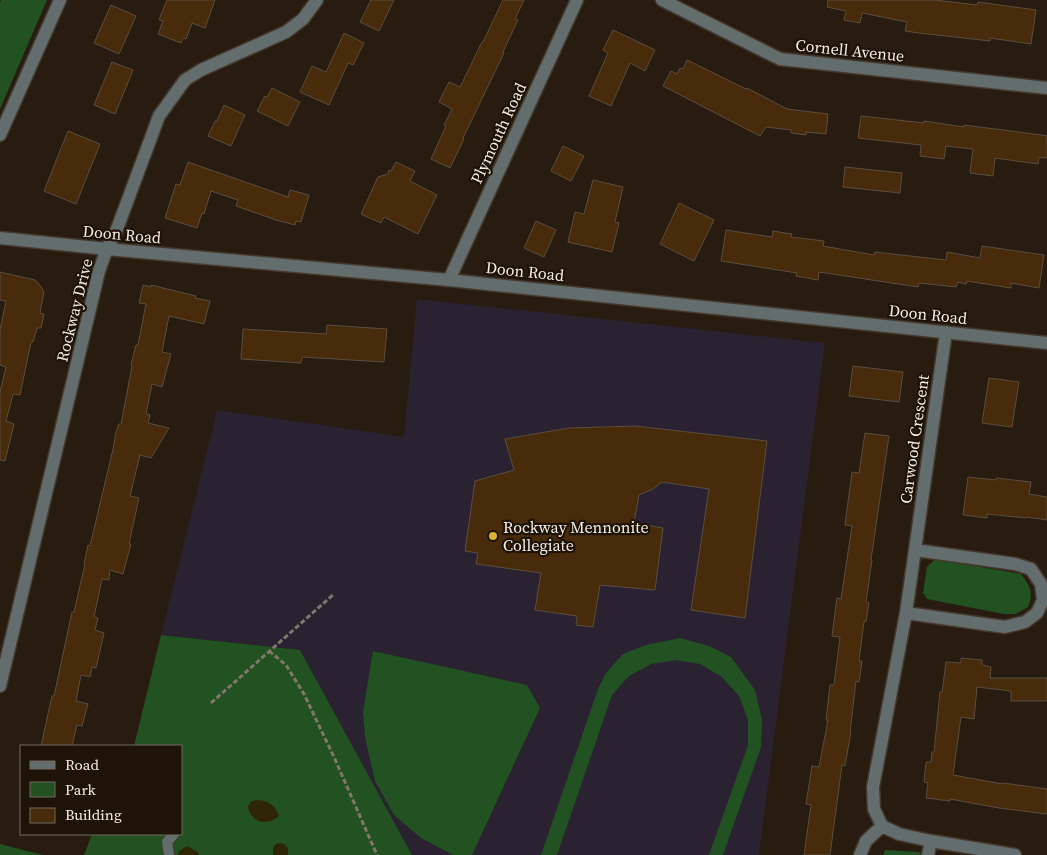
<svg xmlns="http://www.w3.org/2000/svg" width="1047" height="855" font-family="'Source Serif 4',serif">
	<rect width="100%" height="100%" fill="#281c10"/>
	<path fill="#2a2231" d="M417,299L825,343L765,808L759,855H412L300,650L161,635L217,410L404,437Z"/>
	<path fill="#225122" d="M1,0H47L0,109V3Z
		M935,559L1021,574C1030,586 1034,592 1028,607L1016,614H1004L927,599L923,593L927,567Z
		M161,635L300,650L412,855H84L92,834H181V746H134Z
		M680,638L709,646L731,657L755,690L762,719L761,747L723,855H709L748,745V720L739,696L722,677L700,664L676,660L651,664L629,676L612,695L557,855H541L598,689L606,673L623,654L646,645Z
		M373,651L527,685L540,708L472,855H453L421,838L394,815L375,781L365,737L363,712Z
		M0,844L43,855H0Z
		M885,850L919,852L922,855H883Z"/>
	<path fill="#2d2504" d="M257,800C268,801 275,804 279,816C267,827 250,822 248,806L252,801Z
		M280,843L284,844L288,848V855H273V848L276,844Z
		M187,846L198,852L199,855H178L179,851Z"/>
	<path fill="#472b0a" stroke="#5b4d40" d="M167,0H215L205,28L192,23L186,39L183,38L181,43L158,34L163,21L159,20Z
		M371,0H394L379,31L360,22Z
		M503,0H524L515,19L518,20L503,52L504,53L463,138L464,139L450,168L431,159L446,126L444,125L452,109L439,102L449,82L460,87L482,42H483Z
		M828,0H935L977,5L978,2L1036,10L1031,44L990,38V41L919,33L905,31L907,22L862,13L860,23L844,20L846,11L827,7Z
		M111,5L136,16L119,54L94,43Z
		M613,30L655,50L645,71L630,63L611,106L589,96L608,53L603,50Z
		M344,33L364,43L353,65L348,63L329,105L300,92L312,66L326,72Z
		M687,60L746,89L747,88L787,109L828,114L826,134L806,132V135L791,133V130L766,127L760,136L663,86L671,71L677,74L680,68L683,69Z
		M112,62L133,70L115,114L94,105Z
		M272,88L300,102L288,126L257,111L265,96L267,97Z
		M224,105L245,115L231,146L208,136L215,121H217Z
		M861,116L924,123V121L964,127V125L1042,135L1047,136V158L1039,157L1038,164L995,158L993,176L970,173L973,149L946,146L944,159L920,156L921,145L858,138Z
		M68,131L100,144L76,204L44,191Z
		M563,146L584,156L571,181L551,171Z
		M188,162L288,197L290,190L309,195L301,222L296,221L295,225L276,220L236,206L238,200L211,191L204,214L202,213L197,228L165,218L176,184L180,185Z
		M396,162L415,171L410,181L437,195L418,234L384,217L381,223L361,214L378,177L388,174L389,170L391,171Z
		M845,167L902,173L900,193L843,187Z
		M593,180L623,187L615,222L619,223L612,252L568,242L575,212L584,214Z
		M679,203L714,220L694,261L660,244Z
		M536,221L556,230L544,257L524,248Z
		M726,230L772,237L773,231L792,234L791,237L824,241L823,246L874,255L875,252L946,260L947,252L980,258L982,246L1044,255L1039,288L1011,283V288L967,281L966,284L958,282L956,287L919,283L918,287L819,272L818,280L796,276L797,273L721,261Z
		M0,272L35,280L39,284L44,292L40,313L44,314L41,328H37L33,342H31L20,395L13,394L6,421L14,424L5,461L0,460V392L6,367L0,365V330L6,301L0,300Z
		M143,285L151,287V285L196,296L195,298L210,301L204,324L169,316L162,352L171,354L162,387L152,384L146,414L150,415L148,423L169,428L151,458L140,455L130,496L139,498L129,544H131L123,574L110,570L109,580L102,579L94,617L98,618L95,630L104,633L96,668L92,667L90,677L81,675L76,701L88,704L82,726L77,725L72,746H41L52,696H54L72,612H74L85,564H84L88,545L90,546L113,449L116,432L119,424H121L132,366L131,365L136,345H138L146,304L139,303Z
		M327,325L387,329L384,362L302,357L301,363L241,359L243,329L326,334Z
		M853,366L903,372L899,402L849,396Z
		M989,378L1019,382L1012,427L982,423Z
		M635,426L767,441L745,618L691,610L709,489L662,482L653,489L639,495L634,523L663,528L655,590L600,585L593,627L576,625L577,616L535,610L541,573L476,564L478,553L465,551L475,481L514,470L505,439L569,428Z
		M865,433L889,436L871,560H872L866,602L869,603L866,622L864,621L859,661H862L859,682L856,681L850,732H851L845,766L842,765L830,855H804L811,805L806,804L812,766L819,767L828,720H826L830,685H834L840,637L832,636L837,598L841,599L852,526L845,525L852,472L859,473Z
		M968,477L996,480V478L1031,482L1029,494L1047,497V520L1027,517L1026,518L987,514V518L963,515Z
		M961,658L982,660V665L991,667L990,678H1047V701H1011V691L977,687L974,719L961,717L953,775L1003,784V783L1047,789V814L999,808L950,799V801L926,798L928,783L924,782L926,762H931L932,752H934L940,692H942L946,662L961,663Z"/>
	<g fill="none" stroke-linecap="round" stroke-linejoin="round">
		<defs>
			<path id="service" d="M169,855L167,842L174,834"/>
			<path id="minor" d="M662,0L780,59L1047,88
				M0,135L60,0
				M0,238L107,249L449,280L1047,343
				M449,280L577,0
				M946,332L906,613L873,787L874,809L882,826L899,834L931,841L1015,855
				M906,613L1005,627L1025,622L1037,613L1043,600L1041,584L1031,569L1015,564L915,550
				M0,686L99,271L107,249L117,229L159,116L185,80L201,70L286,32L303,19L317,0
				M860,855L866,841L882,826
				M928,855L931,841"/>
		</defs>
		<use href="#service" stroke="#45392e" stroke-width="12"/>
		<use href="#minor" stroke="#45392e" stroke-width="15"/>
		<path stroke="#81776d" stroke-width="3" stroke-dasharray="5 2.5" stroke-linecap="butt" d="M269,651L286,665L304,694L334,757L377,855
			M211,703L334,594"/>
		<use href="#service" stroke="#636d6d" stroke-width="10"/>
		<use href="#minor" stroke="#636d6d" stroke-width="12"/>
	</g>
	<circle fill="#d8b434" stroke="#1e1307" stroke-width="2" cx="493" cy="536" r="5"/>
	<g text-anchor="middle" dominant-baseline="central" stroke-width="4.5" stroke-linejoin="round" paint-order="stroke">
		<g font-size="16" fill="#f5ede5" stroke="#1e1307">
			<text transform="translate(850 50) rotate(6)">Cornell Avenue</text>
			<text transform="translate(498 133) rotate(-65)">Plymouth Road</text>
			<text transform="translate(122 234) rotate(5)">Doon Road</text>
			<text transform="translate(525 271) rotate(6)">Doon Road</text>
			<text transform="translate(74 310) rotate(-76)">Rockway Drive</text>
			<text transform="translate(928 314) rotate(6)">Doon Road</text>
			<text transform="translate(914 439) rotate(-82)">Carwood Crescent</text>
		</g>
		<g font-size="16" fill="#f5ede5" stroke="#1e1307" text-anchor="start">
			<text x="503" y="527">Rockway Mennonite<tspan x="503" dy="18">Collegiate</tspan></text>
		</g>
	</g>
	<rect x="20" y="745" width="162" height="90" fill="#1e1307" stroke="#746a60"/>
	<rect x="30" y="761" width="25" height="8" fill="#636d6d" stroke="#746a60"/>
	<text x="65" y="770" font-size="15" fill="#f5ede5">Road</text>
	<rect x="30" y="782" width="25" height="15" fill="#225122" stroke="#746a60"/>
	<text x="65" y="795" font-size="15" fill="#f5ede5">Park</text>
	<rect x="30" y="808" width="25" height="15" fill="#472b0a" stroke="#746a60"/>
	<text x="65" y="820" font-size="15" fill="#f5ede5">Building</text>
</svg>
